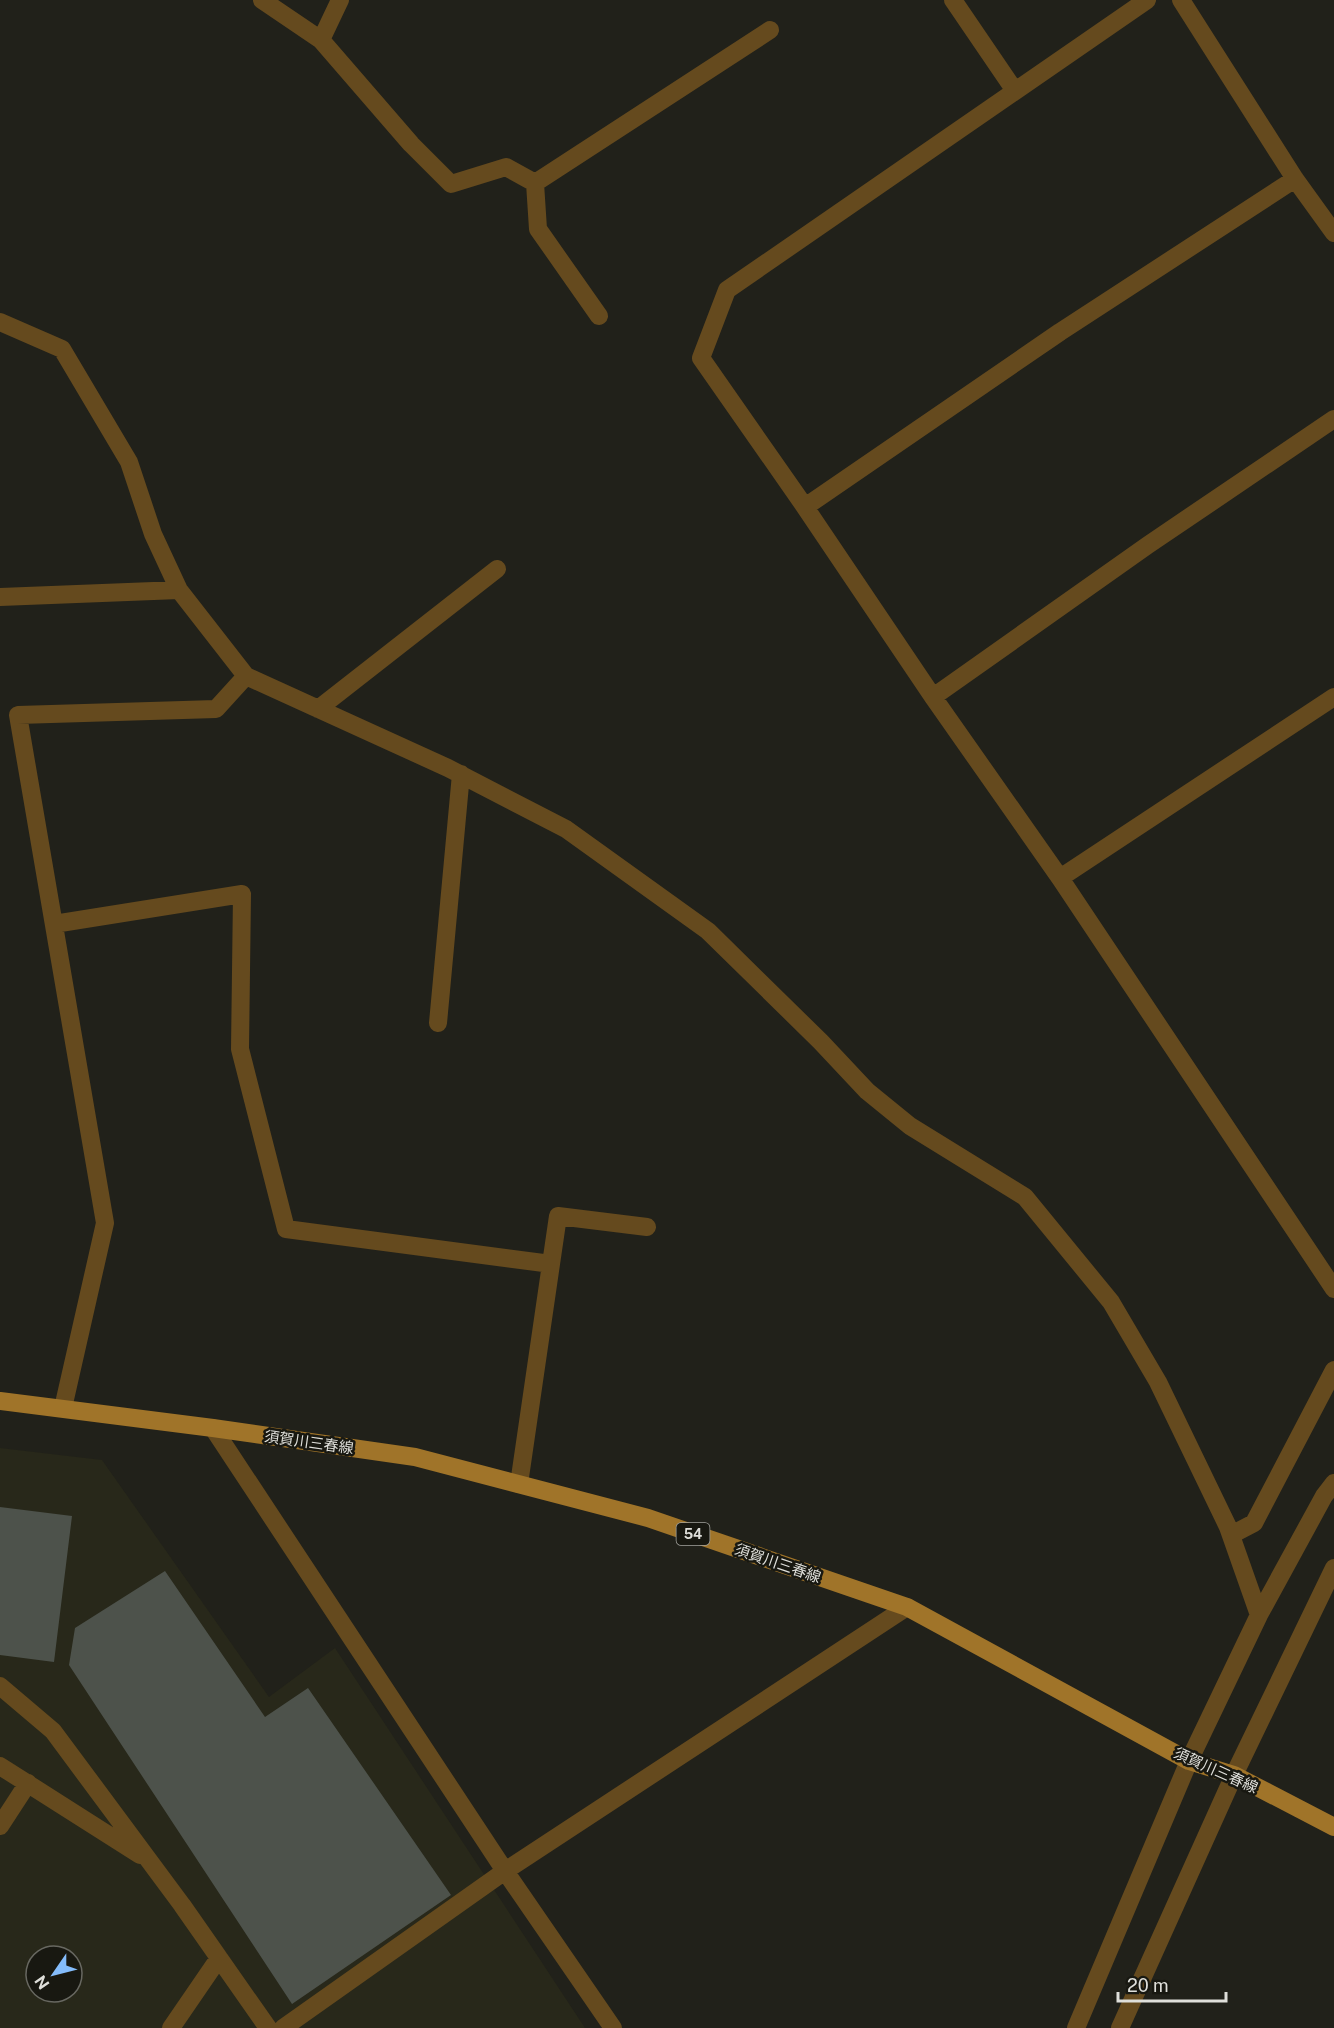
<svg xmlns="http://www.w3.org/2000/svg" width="1334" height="2028" font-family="'Public Sans','Noto Sans JP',sans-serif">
	<rect width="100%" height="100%" fill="#21211a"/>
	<path fill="#28281a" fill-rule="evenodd" d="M0,1448L102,1460L269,1697L335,1648L585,2028H0ZM36,1956H72V1992H36Z"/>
	<path fill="#4d524b" d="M0,1507L72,1516L54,1662L0,1655Z
		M165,1571L265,1717L308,1688L451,1895L292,2004L69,1665L75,1628Z"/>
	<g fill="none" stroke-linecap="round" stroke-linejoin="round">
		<path stroke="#654a1e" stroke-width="18" d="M262,0L321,40L411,144L451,184L506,167L535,183L770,30
			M953,0L1015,91
			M1147,0L727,290L701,358L805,507L933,697L1060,878L1334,1289
			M1181,0L1295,179L1334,233
			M321,40L340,0
			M535,183L538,229L599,316
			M0,322L62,349L129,462L153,534L179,590L246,676L448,768L566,829L708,931L821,1042L867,1091L910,1126L1025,1197L1111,1302L1158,1382L1228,1527L1259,1615
			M805,507L1060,332L1295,179
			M0,597L179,590
			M933,697L1148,545L1334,419
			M318,709L497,569
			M1060,878L1334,697
			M54,924L242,894L240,1049L286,1229L551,1264L519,1484
			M438,1023L461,774
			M551,1264L558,1216L647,1227
			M63,1408L105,1223L18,715L216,709L246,676
			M213,1428L505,1871L613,2028
			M1231,1535L1254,1523L1334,1370
			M0,1686L53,1731L182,1905L268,2028
			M0,1766L140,1855
			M0,1826L28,1783
			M171,2028L219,1958
			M283,2028L505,1871L907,1607
			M1076,2028L1189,1761L1259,1615L1324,1496L1334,1483
			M1120,2028L1234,1775L1334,1568"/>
		<path stroke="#a07429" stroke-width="18" d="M0,1401L213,1428L415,1457L648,1518L907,1607L1189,1761L1234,1775L1334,1827"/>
	</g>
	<g text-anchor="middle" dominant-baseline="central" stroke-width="5" stroke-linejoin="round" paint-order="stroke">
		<rect fill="#181811" stroke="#a3a39e" stroke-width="1.5" x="676.5" y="1523" width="33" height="22" rx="4.5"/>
		<g font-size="14" font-weight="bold" fill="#dfdfda">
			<text x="693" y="1534">54</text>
		</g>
		<g font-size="15" fill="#dfdfda" stroke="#181811">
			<text transform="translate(309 1442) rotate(8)">須賀川三春線</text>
			<text transform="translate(778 1563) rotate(19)">須賀川三春線</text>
			<text transform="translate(1216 1770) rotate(24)">須賀川三春線</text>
		</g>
	</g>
	<g transform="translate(54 1974) rotate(235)"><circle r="28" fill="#181811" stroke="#686861" stroke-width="1.5"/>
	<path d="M0-4.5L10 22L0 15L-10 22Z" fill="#84bcfb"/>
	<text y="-9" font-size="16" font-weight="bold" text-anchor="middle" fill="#dfdfda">N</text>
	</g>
	<path d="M1118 1992v9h108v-9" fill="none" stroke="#dfdfda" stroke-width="3"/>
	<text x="1127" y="1992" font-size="18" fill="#dfdfda" stroke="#181811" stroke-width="4.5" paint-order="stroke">20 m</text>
</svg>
